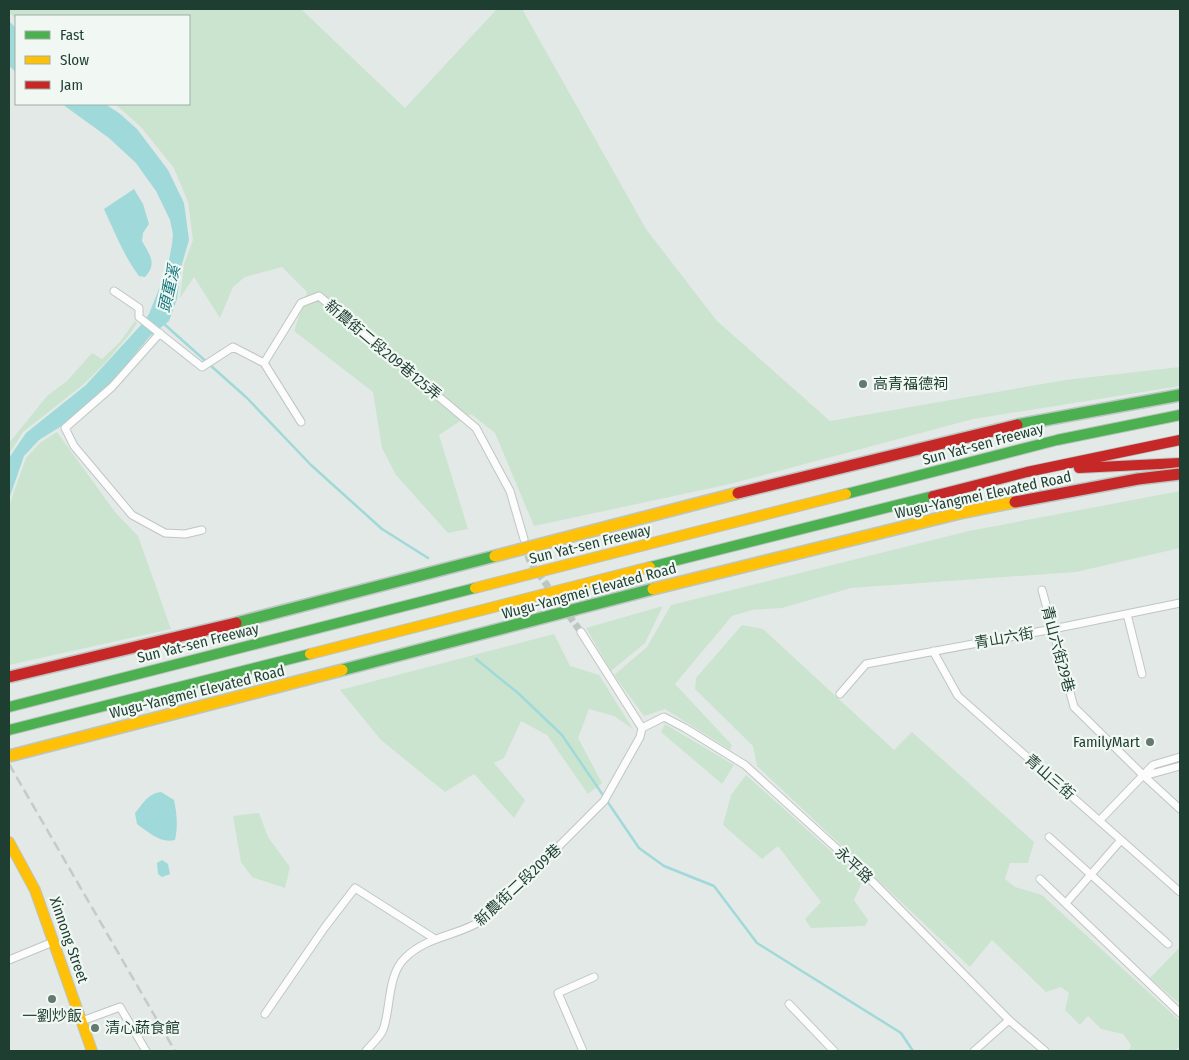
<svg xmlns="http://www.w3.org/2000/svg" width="1189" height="1060" font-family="'Fira Sans Condensed','Noto Sans TC',sans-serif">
	<rect width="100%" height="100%" fill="#e3e9e6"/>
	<path fill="#cbe4cf" d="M9,9H301L405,108L497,9H522L646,229L717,321L830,421L1065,380L1180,367V386L973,419L730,484L534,526L495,433L471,414L439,435L468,529L448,533L396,475L382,448L373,392L294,331L307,292L282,267L245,277L233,287L220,318L194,277L180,298L184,264L193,240L188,202L174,168L140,126L115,104H189V16H16V19L9,13Z
		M135,321L137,323L129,335L105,363L84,384L23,432L9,454V443L47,396L67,381L92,353L102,359L120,342Z
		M57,432L115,512L138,536L171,629L9,665V506L26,458L41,442Z
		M1180,491V548L1076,572L851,588L782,608L752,610L732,616L675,684L732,745L730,750L665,709L644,716L614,675L647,647L671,605L969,531Z
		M663,606L645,643L611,671L586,628Z
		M742,625L763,629L894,750L912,732L1034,842L1028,863H1010L1005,879L1015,887L1042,895L1180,1021V1046L1175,1051H1129L1131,1045L1123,1034L1101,1029L1088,1016L1080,1025L1065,1010L1069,993L1061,987L1046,992L992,940L970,967L757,766L753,746L695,689L696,678Z
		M554,634L570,666L599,675L633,729L614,716L589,709L578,738L602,783L588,794L547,735L521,721L504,758L494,763L525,800L514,818L474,774L445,792L381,740L340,690Z
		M665,724L734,765L722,784L661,732Z
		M746,775L863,880L854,900L868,920L865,926L811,928L805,919L821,902L778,846L762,859L723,825L731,795Z
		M259,813L268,837L290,867L285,888L252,877L241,862L233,816Z
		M1180,947V1004L1150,978Z"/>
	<path fill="#a0d9da" d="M9,21L16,28V72L9,66Z
		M62,104H105L119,113L137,129L168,170L184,203L189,240L182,264L177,299L169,321L149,337L111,384L63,425L39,440L24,456L9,499V458L26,433L86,385L141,325L149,314L168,266L172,244L173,234L170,220L156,191L136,163L109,138Z
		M134,189L143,204L149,224L143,233L142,241C149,254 158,263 145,277L139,276C124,256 115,233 104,209Z
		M161,792L174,800C177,814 178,826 175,840C161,844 148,832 137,824L135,813C144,803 147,794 161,792Z
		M162,860L168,864L170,874L162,877L158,874L157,863Z"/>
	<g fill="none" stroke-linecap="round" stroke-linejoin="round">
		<path stroke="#a0d9da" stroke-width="2.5" d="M163,323L247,398L311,465L382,529L428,558
			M476,659L518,693L562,735L639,848L664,866L714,886L757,943L901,1033L913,1051"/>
		<path stroke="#bcc7c2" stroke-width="7" stroke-dasharray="7 3.5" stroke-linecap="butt" d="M525,545L530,562L581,632"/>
		<defs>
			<path id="street" d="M114,291L139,308V317L202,367L233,347L264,363
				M160,333L112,387L65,428L74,446L132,515L165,533L185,534L202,530
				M301,422L264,363L301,303L319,296L476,428L510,491L524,539
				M1042,590L1074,707L1144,776L1180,809
				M1127,614L1142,674
				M581,632L642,728
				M933,651L958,696L1180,892
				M840,694L866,664L1053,629L1180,603
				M642,728L664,717L685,728L745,765L868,877L1009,1020L1045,1051
				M1144,776L1180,766
				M1100,820L1153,765L1180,757
				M1049,837L1168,944
				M1040,879L1180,1013
				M1066,903L1121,840
				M9,960L53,942
				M789,1004L834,1051
				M265,1014L325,927L355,888L435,939
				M82,1021L120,1007L146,1051
				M366,1051C371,1045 380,1037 383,1030C391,1009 387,975 405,958C428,935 460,936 484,919L549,856L604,801L640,737L642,728
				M583,1051L558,993L594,977
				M974,1051L1009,1020"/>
			<path id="fast" d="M846,494L1057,440L1180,415
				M650,567L933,496
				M9,707L475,588
				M9,730L310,654"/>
			<path id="slow" d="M475,588L846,494
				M310,654L650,567
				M9,842L35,890L92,1051"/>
			<path id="jam" d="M1079,468L1180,463
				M933,496L1027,472L1180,440"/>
		</defs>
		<use href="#street" stroke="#c0c6c3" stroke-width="9"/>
		<use href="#fast" stroke="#bcc5c1" stroke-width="12"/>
		<use href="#slow" stroke="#bcc5c1" stroke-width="12"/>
		<use href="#jam" stroke="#bcc5c1" stroke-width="12"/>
		<use href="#street" stroke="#fbfcfb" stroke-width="7"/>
		<use href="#fast" stroke="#4caf50" stroke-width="10"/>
		<use href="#slow" stroke="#ffc107" stroke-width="10"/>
		<use href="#jam" stroke="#c62828" stroke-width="10"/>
		<path stroke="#c6cac9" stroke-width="2.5" stroke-dasharray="10 5" stroke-linecap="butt" d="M9,764L175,1051"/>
		<defs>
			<path id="fast-bridge" d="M1017,425L1180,395
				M236,623L495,556
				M342,670L653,589"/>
			<path id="slow-bridge" d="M495,556L738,493
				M653,589L960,513L1015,502
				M9,756L342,670"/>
			<path id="jam-bridge" d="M738,493L1017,425
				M1015,502L1138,479L1180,474
				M9,677L236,623"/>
		</defs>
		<use href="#fast-bridge" stroke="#bbc5c2" stroke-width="14" stroke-linecap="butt"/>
		<use href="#slow-bridge" stroke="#bbc5c2" stroke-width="14" stroke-linecap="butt"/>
		<use href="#jam-bridge" stroke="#bbc5c2" stroke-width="14" stroke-linecap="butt"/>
		<use href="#fast-bridge" stroke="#4caf50" stroke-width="11"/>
		<use href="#slow-bridge" stroke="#ffc107" stroke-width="11"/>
		<use href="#jam-bridge" stroke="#c62828" stroke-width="11"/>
	</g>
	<g fill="#647a71" stroke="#f1f8f4" stroke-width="2">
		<circle cx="863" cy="384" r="5"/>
		<circle cx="1150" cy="742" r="5"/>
		<circle cx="52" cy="999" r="5"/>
		<circle cx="95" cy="1028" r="5"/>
	</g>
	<g text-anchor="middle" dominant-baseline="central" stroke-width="4.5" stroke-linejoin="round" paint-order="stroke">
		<g font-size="15" fill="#1f3e32" stroke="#f1f8f4">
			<text transform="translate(383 350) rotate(40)">新農街二段209巷125弄</text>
			<text transform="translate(983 444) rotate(-15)">Sun Yat-sen Freeway</text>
			<text transform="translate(983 495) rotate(-12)">Wugu-Yangmei Elevated Road</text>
			<text transform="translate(590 544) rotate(-14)">Sun Yat-sen Freeway</text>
			<text transform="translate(589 591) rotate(-15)">Wugu-Yangmei Elevated Road</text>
			<text transform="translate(1004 638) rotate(-10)">青山六街</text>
			<text transform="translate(198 643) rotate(-14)">Sun Yat-sen Freeway</text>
			<text transform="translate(1058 649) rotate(75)">青山六街29巷</text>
			<text transform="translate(197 692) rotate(-14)">Wugu-Yangmei Elevated Road</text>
			<text transform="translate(1050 777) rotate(41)">青山三街</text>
			<text transform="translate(854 865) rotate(43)">永平路</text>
			<text transform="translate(518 885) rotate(-43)">新農街二段209巷</text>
			<text transform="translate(69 940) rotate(71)">Xinnong Street</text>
		</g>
		<g font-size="15" fill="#1f3e32" stroke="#f1f8f4" text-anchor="start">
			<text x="873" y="384">高青福德祠</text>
			<text x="1140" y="742" text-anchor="end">FamilyMart</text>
			<text x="52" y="1016" text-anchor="middle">一劉炒飯</text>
			<text x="105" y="1028">清心蔬食館</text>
		</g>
		<g font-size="16" font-style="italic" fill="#16787d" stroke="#f1f8f4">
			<text transform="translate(169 289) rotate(-77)">頭重溪</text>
		</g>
	</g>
	<rect width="1189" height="1060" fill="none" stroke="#1f3e32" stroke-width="20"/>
	<rect x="15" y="15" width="175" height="90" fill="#f1f8f4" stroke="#9daea6"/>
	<rect x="25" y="31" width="25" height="8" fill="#4caf50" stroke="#9daea6"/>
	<text x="60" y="40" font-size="15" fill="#1f3e32">Fast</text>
	<rect x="25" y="56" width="25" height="8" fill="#ffc107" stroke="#9daea6"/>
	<text x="60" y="65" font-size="15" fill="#1f3e32">Slow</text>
	<rect x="25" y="81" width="25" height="8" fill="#c62828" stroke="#9daea6"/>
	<text x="60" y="90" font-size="15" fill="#1f3e32">Jam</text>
</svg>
